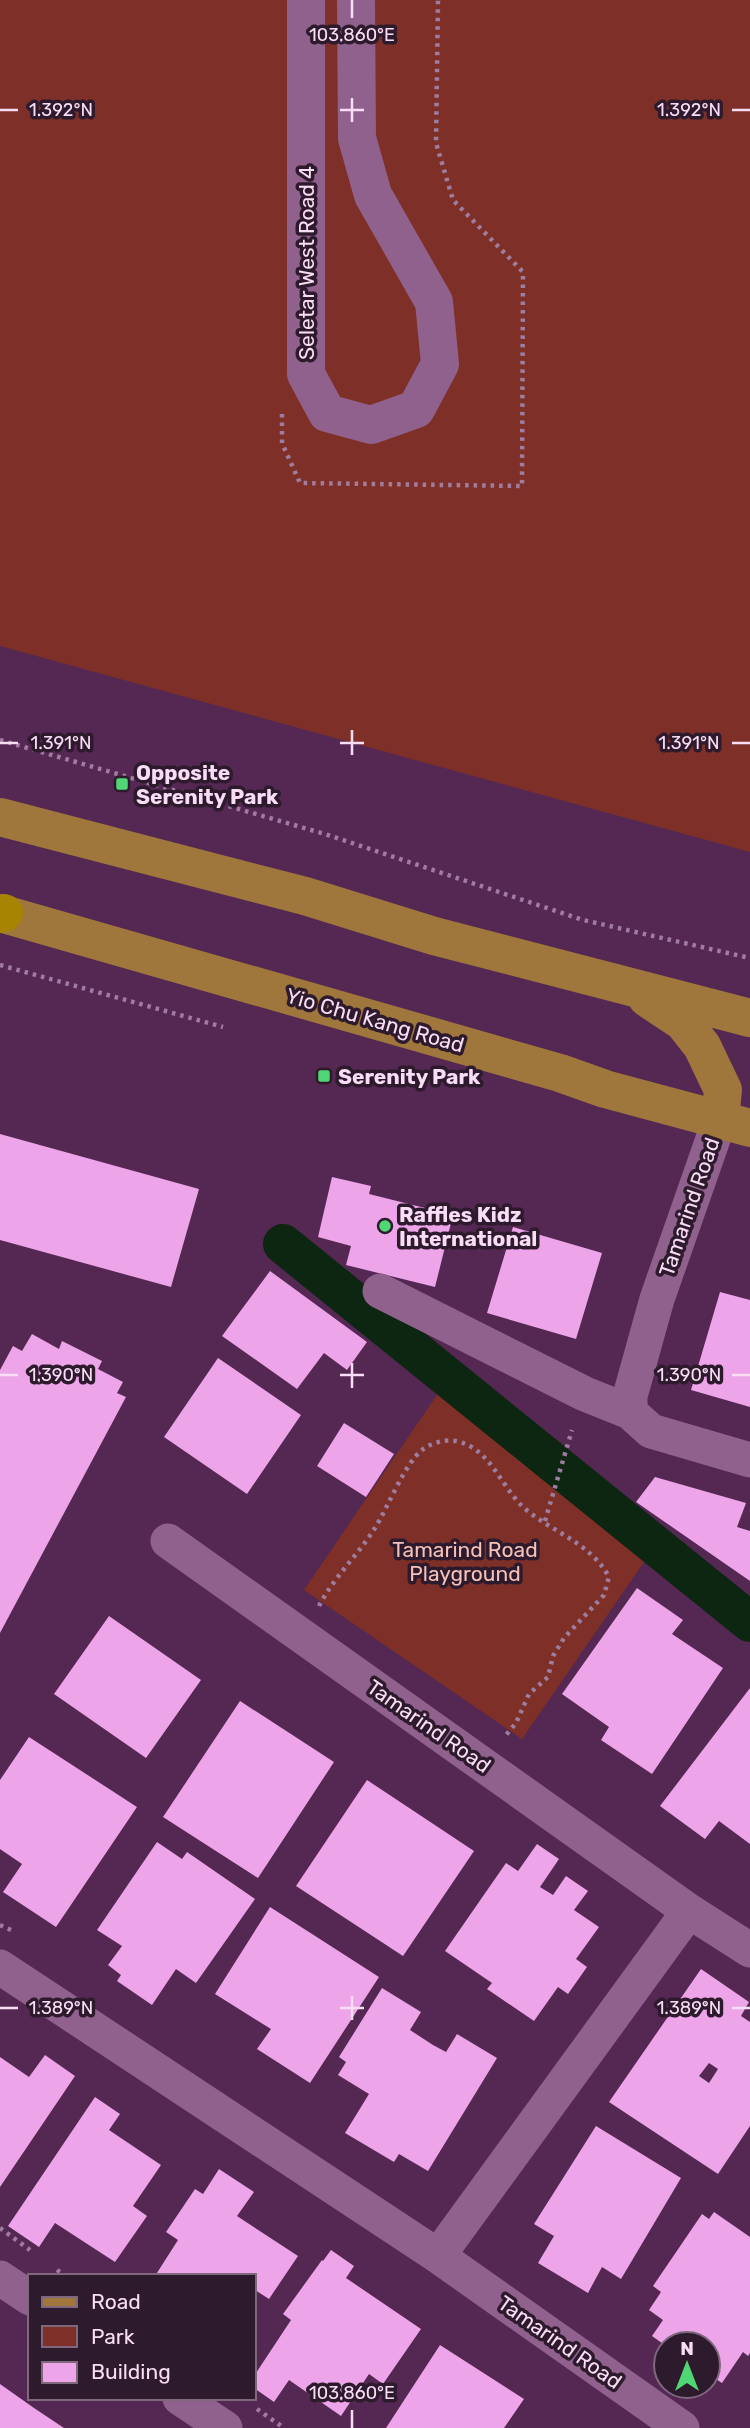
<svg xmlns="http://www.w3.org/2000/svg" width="750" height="2428" font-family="Rubik,sans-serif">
	<rect width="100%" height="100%" fill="#542852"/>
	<path fill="#7e3028" d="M0,0H750V852L0,646Z
		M439,1392L646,1559L522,1739L304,1590Z"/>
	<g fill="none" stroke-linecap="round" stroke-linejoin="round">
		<path stroke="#0c2612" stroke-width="40" d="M283,1244L750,1622"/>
	</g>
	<path fill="#eea4e9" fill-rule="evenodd" d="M0,1134L199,1189L171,1287L0,1240Z
		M332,1177L371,1186L369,1194L453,1215L435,1287L346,1265L351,1246L318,1237Z
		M513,1227L602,1253L576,1339L487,1313Z
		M270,1271L367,1342L347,1370L324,1353L297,1389L222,1336Z
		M720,1292L750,1300V1407L691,1390Z
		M32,1334L59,1349L62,1341L102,1361L98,1369L123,1382L117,1393L126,1397L0,1633V1370L13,1346L22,1351Z
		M218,1358L301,1415L247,1494L164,1437Z
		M344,1423L394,1454L366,1497L317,1466Z
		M655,1477L746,1503L737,1527L750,1531V1581L636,1502Z
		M637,1588L683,1620L672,1634L723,1668L652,1774L601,1740L609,1727L562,1694Z
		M109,1616L201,1680L146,1758L54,1694Z
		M750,1688V1844L719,1821L705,1839L660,1806Z
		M240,1701L334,1762L258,1878L163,1817Z
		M29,1737L137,1807L56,1927L3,1892L22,1864L0,1849V1780Z
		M367,1780L474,1851L403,1956L296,1886Z
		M157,1842L182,1859L187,1852L255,1899L196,1983L176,1969L152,2005L117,1981L121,1975L108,1965L122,1946L97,1930Z
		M537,1844L559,1859L540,1887L553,1895L566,1876L588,1891L574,1910L599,1927L576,1959L587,1967L568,1994L558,1987L534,2021L487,1989L492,1983L445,1951L506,1863L518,1871Z
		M270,1907L379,1977L310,2083L257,2049L271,2029L215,1994Z
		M701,1969L749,2002L741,2016L750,2022V2126L718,2174L609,2102ZM709,2063L718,2069L709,2083L699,2076Z
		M382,1988L421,2012L410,2030L433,2045L446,2052L457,2034L497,2058L428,2171L399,2154L394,2162L345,2133L369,2094L338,2075L346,2062L339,2057Z
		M45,2055L75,2076L0,2187V2057L29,2077Z
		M95,2097L120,2114L109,2130L161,2165L133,2206L147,2216L115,2262L55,2223L39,2247L8,2226Z
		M596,2126L681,2178L621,2279L602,2267L588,2293L538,2263L554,2236L534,2224Z
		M219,2169L254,2192L237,2216L298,2256L269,2299L255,2290L254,2293V2276H155L178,2240L166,2232L195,2189L203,2194Z
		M714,2212L750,2237V2353L748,2356L743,2352L722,2383L708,2374V2344H666V2346L652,2336L663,2320L649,2310L661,2292L653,2286L702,2214L709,2219Z
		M331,2250L354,2266L346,2278L421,2329L383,2384L369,2374L341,2416L289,2380L274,2402L254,2388V2376L291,2320L283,2314L322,2260L323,2261Z
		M440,2345L524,2399L504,2428H386Z
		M0,2384L34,2408L64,2428H0Z"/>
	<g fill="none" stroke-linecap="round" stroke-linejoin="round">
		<path stroke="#a07c9e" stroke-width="4.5" stroke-dasharray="3.5 5" stroke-linecap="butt" d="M282,414V443L300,483L522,486L523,272L453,200L436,143L438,0
			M0,740L325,834L583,920L750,958
			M0,965L223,1027
			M545,1521L572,1430
			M319,1606C334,1577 358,1555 375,1528C387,1509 405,1463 422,1450C431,1443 444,1439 456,1441C490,1448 500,1485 523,1507C551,1532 590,1542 609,1577L604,1595L564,1638L553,1656L548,1677L529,1694L516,1723L506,1735
			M0,1925L11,1930
			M0,2228L30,2250
			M57,2270L66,2276
			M257,2409L284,2428"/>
		<path stroke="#91618e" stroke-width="35" d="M720,1119L657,1299L630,1396V1412L651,1431L750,1460
			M380,1291L585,1394L630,1412
			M168,1541L689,1911L750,1950
			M0,1967L438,2256L682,2428
			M438,2256L689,1911
			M0,2278L30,2298
			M180,2398L225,2428"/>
		<path stroke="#91618e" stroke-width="38" d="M306,0V374L327,413L371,425L416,409L440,364L434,302L373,195L357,138L356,0"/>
		<path stroke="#9f763b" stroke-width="38" d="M0,817L305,896L434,936L750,1018
			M0,913L560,1073L605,1089L750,1128
			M647,998L683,1022L702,1046L723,1090L720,1119"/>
		<path stroke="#a88403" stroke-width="38" d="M0,914L4,913"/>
	</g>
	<path fill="none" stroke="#f9ddf6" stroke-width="2.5" d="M352,0V18M352,98V122M0,110H18M340,110H364M732,110H750M352,730V755M0,743H18M340,743H364M732,743H750M352,1363V1388M0,1375H18M340,1375H364M732,1375H750M352,1996V2020M0,2008H18M340,2008H364M732,2008H750M352,2410V2428"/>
	<g fill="#50d674" stroke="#2e1a2d" stroke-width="2.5">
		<rect x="115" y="777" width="14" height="14" rx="3.5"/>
		<rect x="317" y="1069" width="14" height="14" rx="3.5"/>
		<circle cx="385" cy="1226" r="7"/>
	</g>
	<g text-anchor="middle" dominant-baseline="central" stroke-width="7" stroke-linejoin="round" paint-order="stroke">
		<g font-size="21" fill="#f9ddf6" stroke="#2e1a2d">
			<text transform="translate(306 263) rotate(-90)">Seletar West Road 4</text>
			<text transform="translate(375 1020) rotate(16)">Yio Chu Kang Road</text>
			<text transform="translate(689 1207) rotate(-71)">Tamarind Road</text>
			<text transform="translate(429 1726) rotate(35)">Tamarind Road</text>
			<text transform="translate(560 2342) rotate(35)">Tamarind Road</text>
		</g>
		<g font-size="21" font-weight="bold" fill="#f9ddf6" stroke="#2e1a2d" text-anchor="start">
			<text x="136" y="772">Opposite<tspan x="136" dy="24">Serenity Park</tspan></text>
			<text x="338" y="1076">Serenity Park</text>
			<text x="399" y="1214">Raffles Kidz<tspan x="399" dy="24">International</tspan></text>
		</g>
		<g font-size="21" fill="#f5c1b8" stroke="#2e1a2d">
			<text x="465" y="1549">Tamarind Road<tspan x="465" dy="24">Playground</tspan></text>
		</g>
	</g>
	<g font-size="18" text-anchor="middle" fill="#f9ddf6" stroke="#2e1a2d" stroke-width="7" stroke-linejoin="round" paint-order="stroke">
		<text x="352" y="41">103.860°E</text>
		<text x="61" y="116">1.392°N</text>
		<text x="689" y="116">1.392°N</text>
		<text x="61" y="749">1.391°N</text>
		<text x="689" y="749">1.391°N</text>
		<text x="61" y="1381">1.390°N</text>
		<text x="689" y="1381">1.390°N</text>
		<text x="61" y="2014">1.389°N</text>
		<text x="689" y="2014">1.389°N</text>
		<text x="352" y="2399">103.860°E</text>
	</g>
	<rect x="28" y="2274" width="228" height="126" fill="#2e1a2d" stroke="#7f687d" stroke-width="2"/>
	<rect x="42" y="2297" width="35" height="10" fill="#9f763b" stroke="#7f687d" stroke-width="2"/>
	<text x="91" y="2309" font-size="21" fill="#f9ddf6">Road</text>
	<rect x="42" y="2326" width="35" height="21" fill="#7e3028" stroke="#7f687d" stroke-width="2"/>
	<text x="91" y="2344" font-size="21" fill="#f9ddf6">Park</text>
	<rect x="42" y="2362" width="35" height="21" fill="#eea4e9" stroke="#7f687d" stroke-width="2"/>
	<text x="91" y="2379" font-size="21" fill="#f9ddf6">Building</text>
	<g transform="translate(687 2365)"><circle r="33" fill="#2e1a2d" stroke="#7f687d" stroke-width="2"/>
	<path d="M0-5L12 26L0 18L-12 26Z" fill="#50d674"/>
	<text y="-10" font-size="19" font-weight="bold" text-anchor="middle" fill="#f9ddf6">N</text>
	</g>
</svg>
